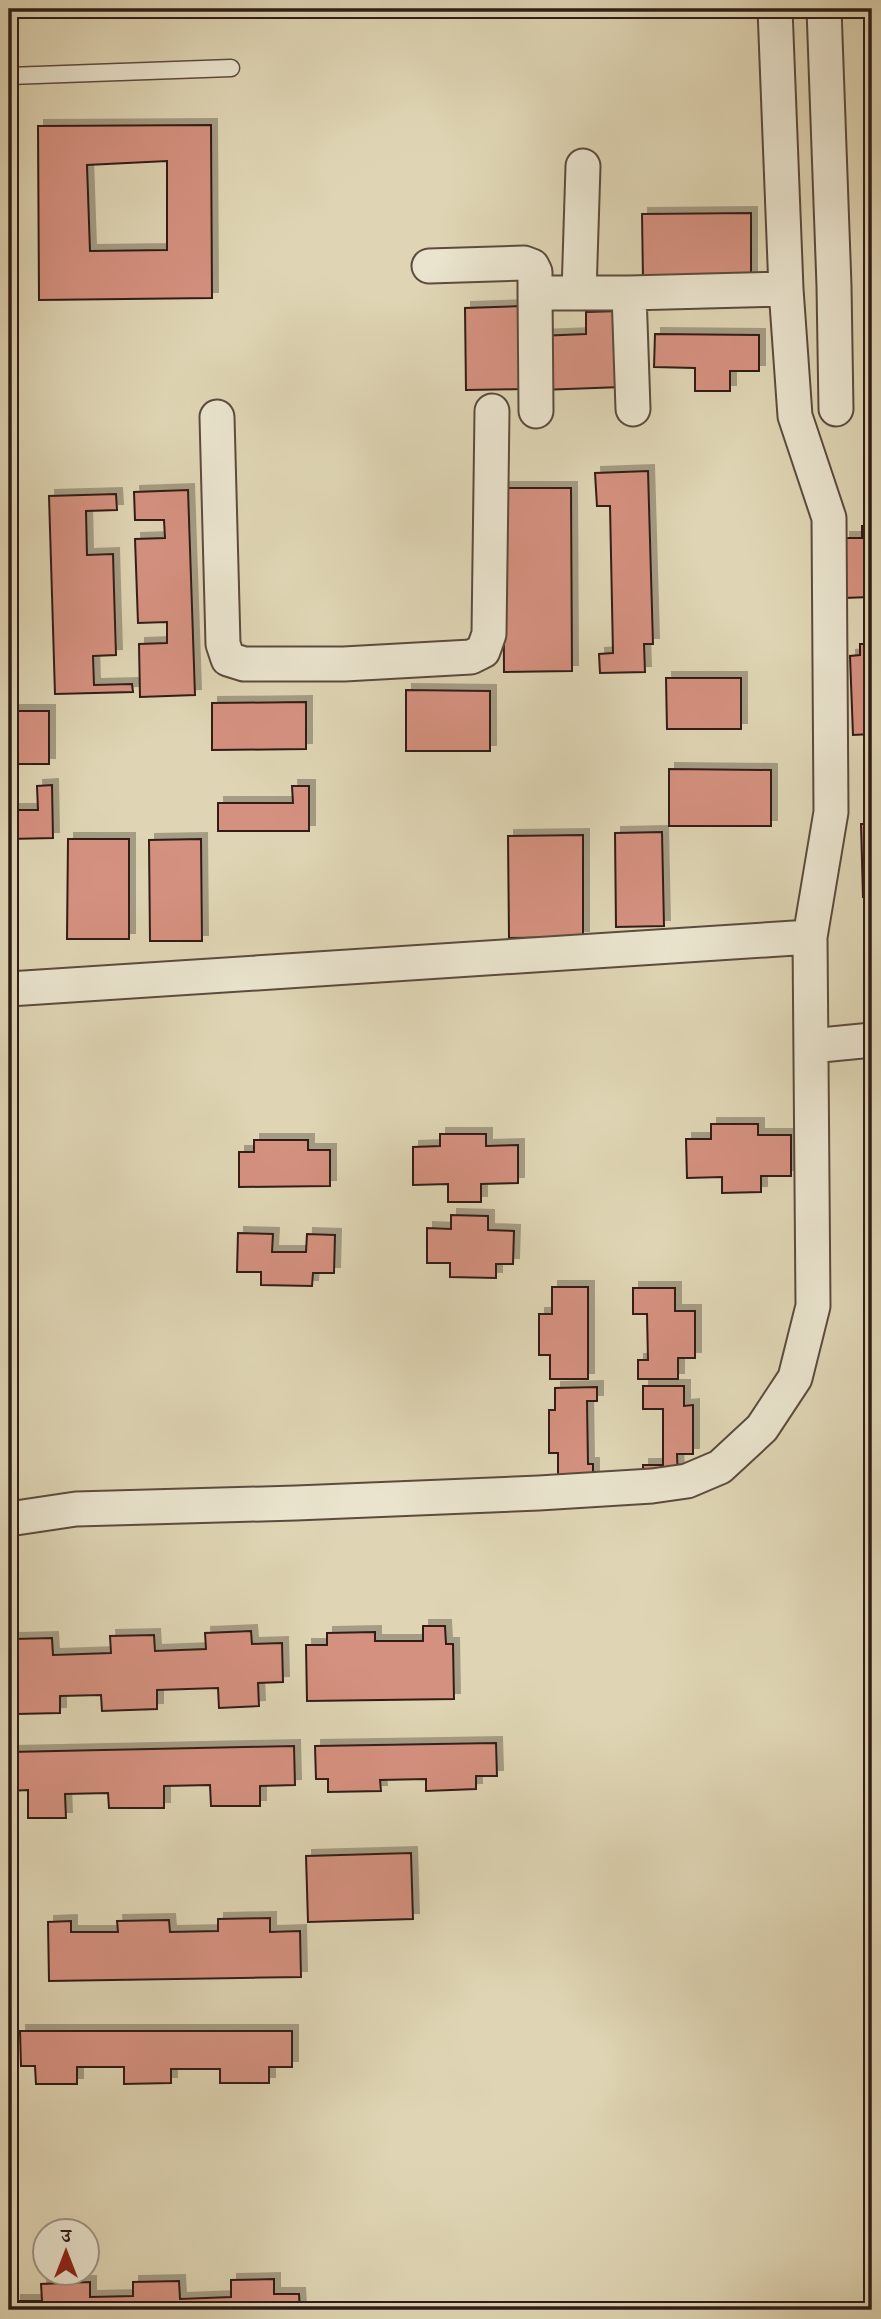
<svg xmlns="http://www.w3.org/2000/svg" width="881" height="2319" font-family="'IM FELL French Canon','Noto Serif Devanagari',serif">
	<defs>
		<filter id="shadow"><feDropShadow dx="6" dy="-6" stdDeviation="0" flood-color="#0004"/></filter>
	</defs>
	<rect width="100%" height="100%" fill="#dfd5b4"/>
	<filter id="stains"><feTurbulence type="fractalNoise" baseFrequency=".00286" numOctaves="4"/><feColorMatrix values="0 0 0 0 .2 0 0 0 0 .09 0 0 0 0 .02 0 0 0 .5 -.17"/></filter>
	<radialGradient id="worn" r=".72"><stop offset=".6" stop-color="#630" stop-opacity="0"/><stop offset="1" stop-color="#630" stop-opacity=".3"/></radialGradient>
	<path fill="#d59180" stroke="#311d16" stroke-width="2" fill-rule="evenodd" filter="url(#shadow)" d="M211,125L212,298L39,300L38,126ZM167,161V250L90,251L87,165Z
		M751,213V279L643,280L642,214Z
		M524,306L525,389L466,390L465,308Z
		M619,311L622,387L540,390L538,336L586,334V312Z
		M655,334L759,335V371H730V391H695V368L654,367Z
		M648,471L653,644H644L645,672L600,673L599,654L613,653L610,506H597L595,473Z
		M503,488H571L572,671L504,672Z
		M188,490L195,695L140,697L139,644L167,643V622L138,623L135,539L165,538L164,520H135L134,492Z
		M116,494L117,510L86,511L87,555L113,554L114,590L116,655L93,656L94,685L132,684L133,692L55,694L49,496Z
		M862,526H872V572H870V597L844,598V538H862Z
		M860,644H872V734L853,735L850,656L860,655Z
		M666,678H741V729H667Z
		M406,690L490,691V751H406Z
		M306,702V749L212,750V703Z
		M9,711H49V764H9Z
		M669,769L771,770V826H669Z
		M9,783H11L12,810H38L37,786L52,785L53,838L9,839Z
		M292,786H309V831H218V803H293Z
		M861,824H872V897H863Z
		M662,832L664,926L616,927L615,833Z
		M583,835V937L509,938L508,836Z
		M68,839H129V939H67Z
		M201,839L202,941H150L149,840Z
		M868,931H872V1009H869Z
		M711,1124H758V1135H791V1176H761V1192L722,1193V1177L687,1178L686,1139H711Z
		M440,1134H486V1146L518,1145V1183L481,1184V1202H448V1184L413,1185V1147L440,1146Z
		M254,1140H308V1150H330V1186L239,1187V1152H254Z
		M451,1215L488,1216V1230L514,1231L513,1264H496V1278L450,1277V1263H427V1228L451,1229Z
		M238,1233L273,1234L272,1252H306L307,1234L335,1235L334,1273H313L312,1286L261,1285V1272H237Z
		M552,1287H588V1379H550V1355H539V1314H552Z
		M633,1288H675V1311H695V1358H678V1379H638V1360H648L647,1314H633Z
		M643,1386H684V1406L693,1405V1454H677L678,1478L643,1479V1465H663V1409H643Z
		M597,1387V1401H587L588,1464H593V1477H558V1453H549V1410H555V1388Z
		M423,1626H445L446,1644H453L454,1699L307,1701L306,1645H327V1633L375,1632V1641H423Z
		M251,1631L252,1644L282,1643L283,1682L258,1683L259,1706L219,1708L218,1688L157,1690V1709L102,1711L101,1695L60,1696V1713L17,1714L16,1693H9V1653H15L14,1639L52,1638L53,1655L111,1653L110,1636L154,1635L155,1651L206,1649L205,1633Z
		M496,1743L497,1776H476V1789L426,1791V1779L380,1780L381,1791L328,1792V1779H316L315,1746Z
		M294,1746L295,1785L260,1786V1806H211L210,1785L164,1786V1808H109L108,1793L65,1794L66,1818H28V1790L9,1791V1752Z
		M411,1853L413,1919L308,1922L306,1856Z
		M270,1918V1932L300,1931L301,1977L49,1981L48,1922L71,1921V1932H118L117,1921L169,1920L170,1932L218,1931V1919Z
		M20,2031H292V2067H269V2083H220V2069H171V2083L124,2084V2067H77V2084H36L35,2066H21Z
		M274,2279V2294H299L300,2310H15V2301H42L41,2284L90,2282V2297L133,2296V2282L179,2281L180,2299L231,2297V2280Z"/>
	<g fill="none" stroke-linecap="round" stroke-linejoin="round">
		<defs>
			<path id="lane" d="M9,76L231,68"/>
			<path id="street" d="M824,9L834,286L836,409
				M429,266L524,263L532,266L535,272V293H629L786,289
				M535,293L536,411
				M579,293L583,166
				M629,293L633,409
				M217,417L223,644L228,659L244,664H344L471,657L483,651L489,634L492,411
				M9,989L810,937
				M811,1046L872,1040
				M9,1519L76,1509L296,1503L539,1493L652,1486L687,1481L720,1467L762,1428L795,1378L813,1306L810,937L831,812L829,518L795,416L786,289L775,9"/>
		</defs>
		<use href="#lane" stroke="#5c4b3e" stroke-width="19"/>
		<use href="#street" stroke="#5c4b3e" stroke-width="37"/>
		<use href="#lane" stroke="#eae4ce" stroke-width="16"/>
		<use href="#street" stroke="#eae4ce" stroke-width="33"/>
	</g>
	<rect width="881" height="2319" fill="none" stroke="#dfd5b4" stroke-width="35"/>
	<rect x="10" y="10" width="860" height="2298" fill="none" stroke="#311d16" stroke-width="3.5"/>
	<rect x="18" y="18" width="846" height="2284" fill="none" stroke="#311d16" stroke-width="2"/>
	<g transform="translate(66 2252)"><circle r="33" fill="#eae4ce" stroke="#a09484" stroke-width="2"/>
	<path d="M0-5L12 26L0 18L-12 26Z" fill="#8f2418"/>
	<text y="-10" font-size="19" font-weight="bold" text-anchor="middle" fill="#311d16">उ</text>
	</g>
	<rect width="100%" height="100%" filter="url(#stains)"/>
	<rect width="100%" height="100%" fill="url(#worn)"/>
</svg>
